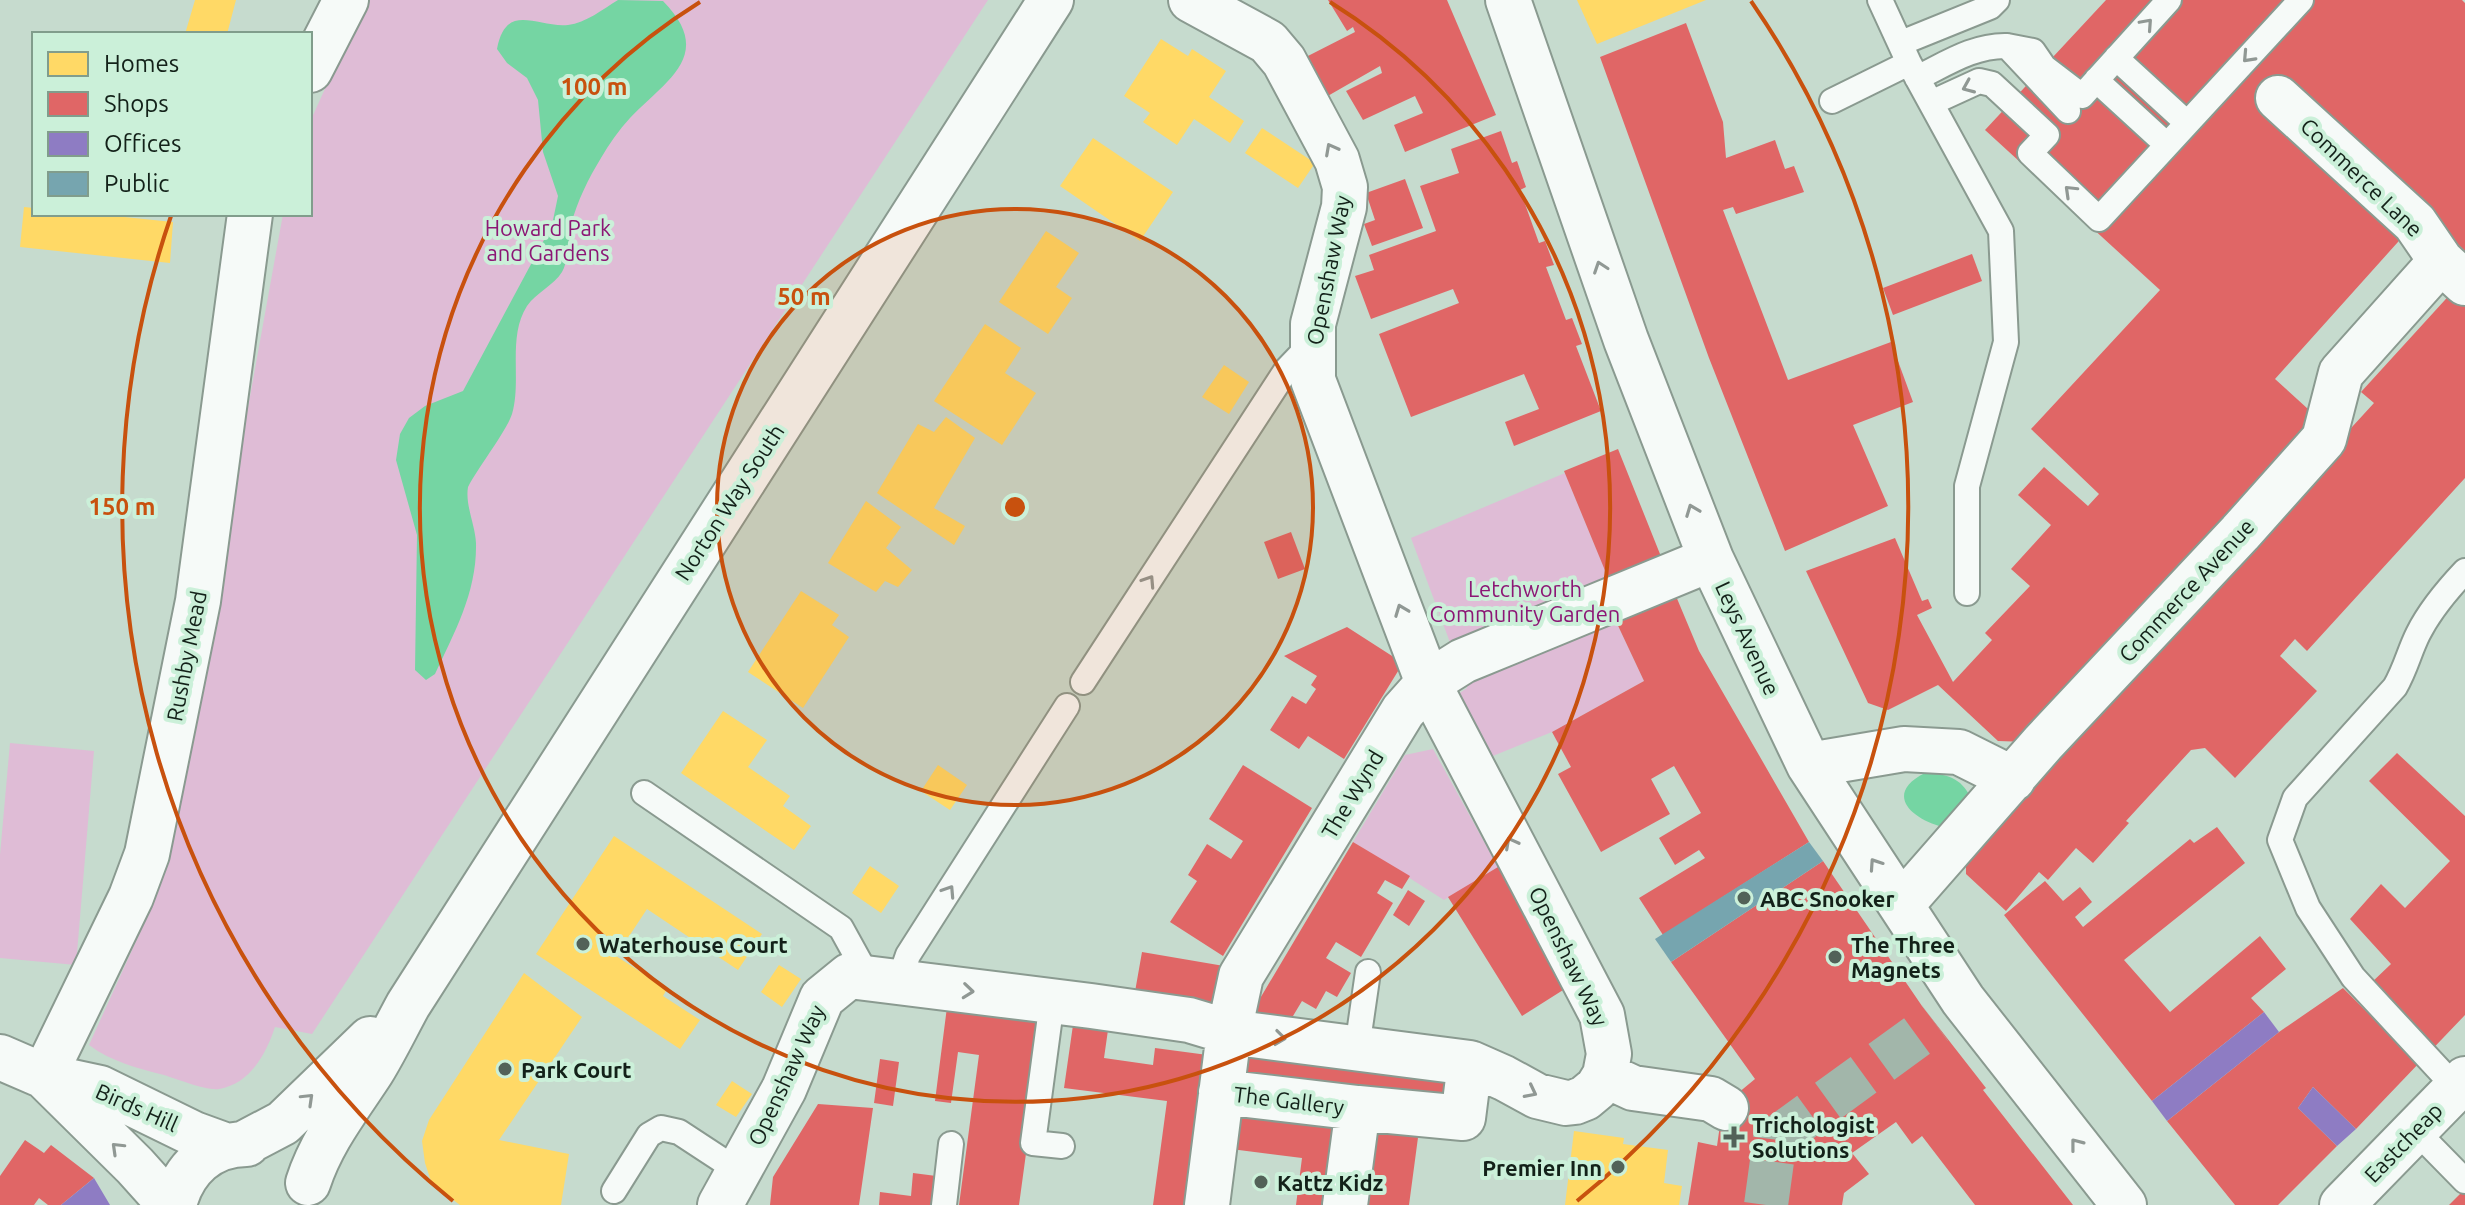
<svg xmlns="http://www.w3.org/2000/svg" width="2465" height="1205" font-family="Ubuntu,sans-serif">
	<rect width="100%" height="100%" fill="#c6dbce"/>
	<path fill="#dfbcd6" d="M365,0H988L312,1034L275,1027C266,1054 250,1084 219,1089C207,1091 177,1079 164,1075C137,1068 112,1062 89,1045L152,906L191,723L283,214H310V122Z
		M1565,473L1611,585L1613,615L1644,681L1552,732L1483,760L1451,699L1467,688L1411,538Z
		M10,743L94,751L76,965L0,958V855Z
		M1433,749L1498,867L1444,900L1353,842L1405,755Z"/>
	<path fill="#75d5a3" d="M618,0L663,1C716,55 666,80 630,118C619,130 609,144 601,158C588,179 578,200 571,224C568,238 569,260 562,272C554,285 536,293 527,306C507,337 522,380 512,414C506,432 479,466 468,487C465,505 475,524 476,543C477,592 455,631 435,674L426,680L415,670L417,535L396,460L400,434L409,418L425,406L463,391L552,225L558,196L543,152L538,100L527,78L507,63L497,49C506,1 537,28 568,25C586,23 603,9 618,0Z
		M1925,773C1946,774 1961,777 1971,798L1943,827C1912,819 1883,794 1925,773Z"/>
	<path fill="#ffd966" d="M195,0H236L227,34H185Z
		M1577,0H1706L1597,44Z
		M1161,39L1188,56L1192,49L1226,71L1209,97L1244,121L1230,143L1194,119L1177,145L1143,122L1150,113L1124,96Z
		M1262,128L1315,163L1298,188L1245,153Z
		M1093,138L1173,192L1140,241L1060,186Z
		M24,207L34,208V214H95L173,222L170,263L20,247Z
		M1046,231L1079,253L1056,287L1072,298L1048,334L999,302Z
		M985,324L1021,348L1005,373L1036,393L1002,445L934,401Z
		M1224,365L1249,382L1229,414L1202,397Z
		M946,417L975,438L934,508L965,526L954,545L877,493L918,424L934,432Z
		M866,501L901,527L886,548L912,570L898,587L885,581L876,592L828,563Z
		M801,591L839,615L832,625L849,637L803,708L748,672Z
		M723,711L767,740L748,767L790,796L783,806L811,826L794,850L681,773Z
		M938,765L967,785L950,810L921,791Z
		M614,836L762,934L738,970L647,909L616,956L667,989L663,996L700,1020L680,1049L536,954Z
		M870,866L899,886L881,913L852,893Z
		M779,965L801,979L782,1007L761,992Z
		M524,973L582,1017L499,1140L569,1154L561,1205H460L432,1184L425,1163L422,1141L429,1120Z
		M732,1081L752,1094L736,1117L716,1105Z
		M1574,1131L1624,1138L1623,1144L1668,1150L1664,1183L1682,1186L1679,1205H1565Z"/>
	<path fill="#e06666" d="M1328,0H1447L1496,115L1405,152L1394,125L1423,113L1415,96L1363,120L1346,91L1382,73L1380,66L1326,97L1304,58L1355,32L1353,27L1347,31Z
		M2106,0H2462L2465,3V251L2424,213L2275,379L2341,439L2374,403L2361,392L2465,278V478L2307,651L2295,639L2280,656L2317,691L2235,778L2205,748L2191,750L2126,821L2129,823L2093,863L2076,848L2048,880L2039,872L2006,911L1966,874V849L2028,742L1998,741L1938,685L1888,710L1868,703L1806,571L1895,538L1922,601L1928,599L1932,608L1917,615L1953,682L1992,640L1985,633L2030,586L2011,569L2051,525L2018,495L2044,467L2088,506L2099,494L2031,429L2160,290L1985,130Z
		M1686,23L1723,122L1726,158L1775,140L1785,169L1794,166L1804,192L1736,214L1733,207L1723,210L1788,380L1891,342L1913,402L1853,425L1888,506L1785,551L1709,358L1600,57Z
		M1501,131L1512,163L1517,161L1526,187L1520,190L1539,243L1545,241L1554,265L1546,267L1566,320L1572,318L1582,344L1576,346L1601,411L1514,446L1505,422L1539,409L1524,374L1411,417L1379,334L1459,303L1453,289L1371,319L1355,276L1374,270L1369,255L1436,231L1420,186L1459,173L1451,149Z
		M1405,179L1423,228L1372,246L1364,224L1375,220L1366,193Z
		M1972,254L1982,281L1893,315L1883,288Z
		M1618,449L1664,564L1611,585L1564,471Z
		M1291,532L1305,569L1278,579L1264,542Z
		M1673,589L1699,651L1809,842L1663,935L1639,898L1705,858L1699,850L1675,865L1659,838L1701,813L1674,766L1651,779L1670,814L1601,852L1558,774L1571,767L1552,732L1644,681L1613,615Z
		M1347,627L1403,663L1344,759L1308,736L1299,749L1270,730L1292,696L1306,704L1316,689L1311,685L1317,676L1284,656Z
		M2397,753L2465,816V1015L2356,1129L2313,1087L2298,1108L2337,1146L2278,1205H2235L2167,1121L2279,1032L2343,988L2372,1017L2387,1003L2370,984L2391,964L2350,919L2381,884L2405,908L2450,861L2369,781Z
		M1243,765L1312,808L1223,956L1170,922L1197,881L1188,875L1207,844L1231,859L1243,841L1209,819Z
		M2217,827L2245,863L2124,960L2170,1012L2260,936L2286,969L2251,998L2264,1012L2152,1101L2004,915L2045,881L2063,901L2080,887L2092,902L2075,917L2083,927L2190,839L2194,843Z
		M1353,842L1410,876L1402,889L1385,880L1377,893L1393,903L1361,957L1336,942L1326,958L1351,973L1337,997L1326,991L1316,1009L1302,1001L1287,1026L1249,1017Z
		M1823,861L1922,1006L1986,1088L1983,1090L2073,1205H1975L1922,1136L1912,1144L1896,1122L1852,1153L1869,1174L1844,1193L1842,1205H1688L1698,1142L1717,1146L1721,1118L1732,1098L1755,1079L1671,962Z
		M1498,867L1571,985L1522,1016L1448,897Z
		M1408,890L1425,901L1409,926L1393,915Z
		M1142,952L1224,966L1215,1017L1133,1003Z
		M947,1007L1044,1021L1019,1205H959L979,1055L958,1052L951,1103L935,1101Z
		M1073,1025L1108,1030L1104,1058L1153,1065L1155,1048L1215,1056L1195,1205H1153L1167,1101L1064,1088Z
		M1245,1050L1452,1078L1444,1134L1419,1130L1409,1205H1296L1302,1158L1231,1149Z
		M880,1059L899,1062L893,1106L874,1103Z
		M818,1104L873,1108L859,1205H770L773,1177Z
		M25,1140L44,1153L51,1145L94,1178L61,1205H48L39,1198L34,1205H0V1176Z
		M913,1173L944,1177L940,1205H879L880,1192L911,1196Z
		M2465,1189V1205H2449Z"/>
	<path fill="#8e7cc3" d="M2264,1012L2279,1032L2167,1121L2152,1101Z
		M2313,1087L2356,1129L2337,1146L2298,1108Z
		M94,1178L110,1205H61Z"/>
	<path fill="#76a5af" d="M1809,842L1823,861L1671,962L1655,939Z"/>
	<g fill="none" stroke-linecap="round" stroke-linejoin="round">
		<path stroke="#a2b6aa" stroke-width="44" stroke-dasharray="44 22" stroke-linecap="butt" d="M1766,1205L1775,1139L1935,1023"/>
		<defs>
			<path id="lane" d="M1880,0L1909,63L2001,231L2006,342L1967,486V593
				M1901,43L1990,7L1997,0
				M2007,46L2033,51L2044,67L2082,96L2169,0
				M2116,58L2187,123
				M1917,78C1946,64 1974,45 2007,46L2068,111
				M2096,80L2167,145
				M1832,101L1909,63
				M1931,103L1979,81L1992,84L2047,135L2030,153L2099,219L2301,0
				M1083,682L1287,369L1311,344
				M644,793L841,928L868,977
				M898,984L908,955L1067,706
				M1052,1001L1033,1143L1062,1146
				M1357,1048L1368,972
				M2456,1088L2353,977L2308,908L2280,840L2295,798L2395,687C2406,668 2409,652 2418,634C2430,610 2447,590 2465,571
				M2415,1130L2465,1181
				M614,1191L649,1135L661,1128L679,1132L740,1172
				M944,1205L951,1144"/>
			<path id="street" d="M1508,0L1626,340L1711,559L1809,765L1963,1000L2124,1205
				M310,70L346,0
				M2278,98L2415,223L2441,261L2465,283
				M1809,765L1904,749L1959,752L2013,779
				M1902,904L2043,743L2240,533L2324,439L2341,373L2441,261
				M1605,1075L1633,1088L1711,1099L1726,1108
				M44,1076L131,897L147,854L198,601L250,214
				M1221,1092L1358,1108
				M720,1205L784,1089L822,998L849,976L1091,1006L1189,1020L1229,1032L1470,1063L1504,1078L1537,1096L1566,1103L1575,1102L1585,1098L1597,1088L1605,1075L1609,1054L1602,1015L1428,683L1313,380V324L1344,207L1345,187L1337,160L1284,61L1268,42L1191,0
				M1207,1205L1229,1032L1241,976L1403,711L1428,683L1463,661L1711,559
				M1345,1205L1358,1108L1463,1118L1470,1063
				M2342,1205L2465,1079"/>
			<path id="secondary" d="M0,1057L44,1076L100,1088L194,1134L227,1146
				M44,1076L135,1166L170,1205
				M245,1143L283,1123L370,1039
				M308,1183C322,1140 348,1108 372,1071C385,1050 396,1027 408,1005L1051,0
				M174,1205C183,1169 209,1144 247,1144"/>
		</defs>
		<use href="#lane" stroke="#8a9a90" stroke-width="28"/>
		<use href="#street" stroke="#8a9a90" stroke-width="48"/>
		<use href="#secondary" stroke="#8a9a90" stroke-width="48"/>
		<use href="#lane" stroke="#f6faf8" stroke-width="24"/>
		<use href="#street" stroke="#f6faf8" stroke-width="44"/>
		<use href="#secondary" stroke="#f6faf8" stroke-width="44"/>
	</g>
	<defs><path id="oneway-chevron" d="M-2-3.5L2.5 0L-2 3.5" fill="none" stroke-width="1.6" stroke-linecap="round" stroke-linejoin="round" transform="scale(2)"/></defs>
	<g stroke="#909894">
		<use href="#oneway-chevron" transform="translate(2147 24) rotate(-48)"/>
		<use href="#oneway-chevron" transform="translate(2248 57) rotate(133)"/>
		<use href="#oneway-chevron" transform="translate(1968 87) rotate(157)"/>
		<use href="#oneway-chevron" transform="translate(1331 149) rotate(-118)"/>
		<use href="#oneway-chevron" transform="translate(2070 191) rotate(-136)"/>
		<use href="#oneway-chevron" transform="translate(1600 267) rotate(-109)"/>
		<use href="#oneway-chevron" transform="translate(1692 510) rotate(-111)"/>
		<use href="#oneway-chevron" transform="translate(1149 581) rotate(-57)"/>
		<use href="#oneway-chevron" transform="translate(1401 610) rotate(-111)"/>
		<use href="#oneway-chevron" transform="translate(1511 843) rotate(-118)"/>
		<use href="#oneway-chevron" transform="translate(1875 864) rotate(-124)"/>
		<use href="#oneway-chevron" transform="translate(949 891) rotate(-57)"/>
		<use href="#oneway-chevron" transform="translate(968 991) rotate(6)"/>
		<use href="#oneway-chevron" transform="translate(1280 1038) rotate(7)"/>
		<use href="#oneway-chevron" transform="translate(1531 1092) rotate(27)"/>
		<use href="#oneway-chevron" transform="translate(308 1099) rotate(-44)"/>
		<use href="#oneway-chevron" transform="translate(2076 1144) rotate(-128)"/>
		<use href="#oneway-chevron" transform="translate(117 1148) rotate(-136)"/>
	</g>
	<circle cx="1015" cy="507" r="298" fill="#c8510e" fill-opacity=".12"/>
	<g fill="none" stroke="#c8510e" stroke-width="4">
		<circle cx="1015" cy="507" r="298"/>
		<path d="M1330 2A595 595 0 1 1 700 2"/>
		<path d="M453 1201A893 893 0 0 1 171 216M1751 1A893 893 0 0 1 1577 1201"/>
	</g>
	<g fill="#526258" stroke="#cbf0d9" stroke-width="3">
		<circle cx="1744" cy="898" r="8"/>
		<circle cx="583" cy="944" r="8"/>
		<circle cx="1835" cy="957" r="8"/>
		<circle cx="505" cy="1069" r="8"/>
		<path d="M1730 1125h8v8h8v8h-8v8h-8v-8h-8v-8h8z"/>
		<circle cx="1618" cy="1167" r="8"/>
		<circle cx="1261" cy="1182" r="8"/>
	</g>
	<g text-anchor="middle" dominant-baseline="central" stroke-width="8" stroke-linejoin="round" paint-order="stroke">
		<g font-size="22" fill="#132119" stroke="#cbf0d9">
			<text transform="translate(2362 177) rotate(44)">Commerce Lane</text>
			<text transform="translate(1328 270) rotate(-79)">Openshaw Way</text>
			<text transform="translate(729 502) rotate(-57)">Norton Way South</text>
			<text transform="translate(2186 590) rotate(-47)">Commerce Avenue</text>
			<text transform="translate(1748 638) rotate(65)">Leys Avenue</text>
			<text transform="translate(186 656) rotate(-79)">Rushby Mead</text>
			<text transform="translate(1352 794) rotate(-59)">The Wynd</text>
			<text transform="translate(1569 956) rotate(64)">Openshaw Way</text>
			<text transform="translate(786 1075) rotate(-65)">Openshaw Way</text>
			<text transform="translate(1289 1100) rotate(7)">The Gallery</text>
			<text transform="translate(137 1107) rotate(24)">Birds Hill</text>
			<text transform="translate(2403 1142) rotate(-46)">Eastcheap</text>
		</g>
		<g font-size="22" fill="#8c1775" stroke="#cbf0d9">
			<text x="548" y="227">Howard Park<tspan x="548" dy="25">and Gardens</tspan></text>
			<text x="1525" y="588">Letchworth<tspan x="1525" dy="25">Community Garden</tspan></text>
		</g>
		<g font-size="22" font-weight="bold" fill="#132119" stroke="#cbf0d9" text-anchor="start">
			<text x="1760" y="898">ABC Snooker</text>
			<text x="599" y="944">Waterhouse Court</text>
			<text x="1851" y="944">The Three<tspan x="1851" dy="25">Magnets</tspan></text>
			<text x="521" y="1069">Park Court</text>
			<text x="1752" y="1124">Trichologist<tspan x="1752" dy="25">Solutions</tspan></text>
			<text x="1602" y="1167" text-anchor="end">Premier Inn</text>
			<text x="1277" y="1182">Kattz Kidz</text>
		</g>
	</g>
	<circle cx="1015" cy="507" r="12" fill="#c8510e" stroke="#cbf0d9" stroke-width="4"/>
	<g font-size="24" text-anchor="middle" font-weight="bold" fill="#c8510e" stroke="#cbf0d9" stroke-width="8" stroke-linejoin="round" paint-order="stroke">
		<text x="594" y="95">100 m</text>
		<text x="804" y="305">50 m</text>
		<text x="122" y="515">150 m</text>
	</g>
	<rect x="32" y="32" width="280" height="184" fill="#cbf0d9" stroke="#819d8c" stroke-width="2"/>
	<rect x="48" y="52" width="40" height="24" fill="#ffd966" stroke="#819d8c" stroke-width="2"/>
	<text x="104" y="72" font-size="24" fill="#132119">Homes</text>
	<rect x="48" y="92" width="40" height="24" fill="#e06666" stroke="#819d8c" stroke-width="2"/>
	<text x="104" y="112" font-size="24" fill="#132119">Shops</text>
	<rect x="48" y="132" width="40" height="24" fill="#8e7cc3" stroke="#819d8c" stroke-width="2"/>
	<text x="104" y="152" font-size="24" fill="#132119">Offices</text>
	<rect x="48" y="172" width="40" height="24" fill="#76a5af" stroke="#819d8c" stroke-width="2"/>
	<text x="104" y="192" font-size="24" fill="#132119">Public</text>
</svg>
